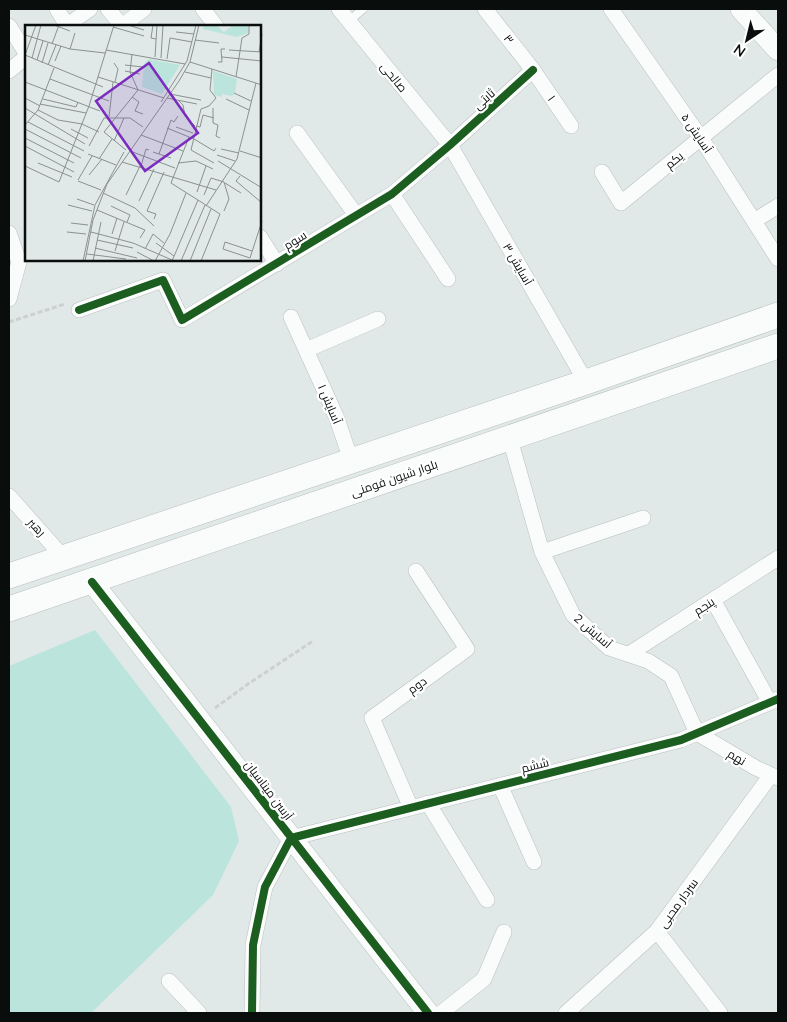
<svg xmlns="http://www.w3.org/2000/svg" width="787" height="1022" font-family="Mulish,Cairo,sans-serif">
	<rect width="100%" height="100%" fill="#e0e9e7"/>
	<path fill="#bbe5dc" d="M95,630L231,807L239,841L213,895L91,1013H9V666Z"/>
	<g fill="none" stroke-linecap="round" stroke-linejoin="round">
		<defs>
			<path id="lane" d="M349,21L363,9"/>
			<path id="street" d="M57,9L67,26
				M108,9L122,26
				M203,9L216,26
				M339,9L450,145L586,382
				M485,9L533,70L571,126
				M611,9L701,138L778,259
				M9,26L26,53
				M66,26L90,9
				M122,26L144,9
				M9,71L26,57
				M297,133L356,215
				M602,172L621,203L778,75
				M392,194L448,279
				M754,221L778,206
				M9,233L19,262L9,299
				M260,237L277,264
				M79,310L163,280L182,320L392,194L450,145L533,70
				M291,317L336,416L351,460
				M306,350L378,319
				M510,439L542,552L573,615L609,648L648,661L671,676L697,733L756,768L778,778
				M9,496L64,558
				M542,552L643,518
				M713,600L769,701
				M629,654L778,558
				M500,785L534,862
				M428,803L487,900
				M411,808L372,718L467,649L416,571
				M657,931L720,1013
				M169,981L199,1013
				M252,1013L253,945L265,887L291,838L681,740L778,699
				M441,1013L484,979L504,932
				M566,1013L657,931L771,775"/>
			<path id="secondary" d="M741,9L778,50
				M92,582L428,1013"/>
			<path id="primary" d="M9,576L586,382L778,315
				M9,609L778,346"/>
		</defs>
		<use href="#lane" stroke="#b9c0be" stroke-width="9"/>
		<use href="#street" stroke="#b9c0be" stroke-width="16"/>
		<use href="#secondary" stroke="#b9c0be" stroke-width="22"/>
		<use href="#primary" stroke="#b9c0be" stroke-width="26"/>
		<path stroke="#ccd0ce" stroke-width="3" stroke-dasharray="5 2.5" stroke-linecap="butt" d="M9,322L65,304
			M215,708L248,684L313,641"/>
		<use href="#lane" stroke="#fafcfb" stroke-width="8"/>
		<use href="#street" stroke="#fafcfb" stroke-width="15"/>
		<use href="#secondary" stroke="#fafcfb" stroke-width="21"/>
		<use href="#primary" stroke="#fafcfb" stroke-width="25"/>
		<defs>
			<path id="cycleway" d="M79,310L163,280L182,320L392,194L450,145L533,70
				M92,582L428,1013
				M252,1013L253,945L265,887L291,838L681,740L778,699"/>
		</defs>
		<use href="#cycleway" stroke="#fff" stroke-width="11"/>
		<use href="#cycleway" stroke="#1b5e20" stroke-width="8"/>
	</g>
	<g text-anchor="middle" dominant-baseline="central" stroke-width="4.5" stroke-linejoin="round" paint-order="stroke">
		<g font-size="12" fill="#090e0d" stroke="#fff">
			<text transform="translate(509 39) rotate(52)">۳</text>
			<text transform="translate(394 77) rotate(51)">صالحی</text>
			<text transform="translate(552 98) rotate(55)">۱</text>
			<text transform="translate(484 99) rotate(-42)">ثابتی</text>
			<text transform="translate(697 133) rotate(56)">آسایش ۵</text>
			<text transform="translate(674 160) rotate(-39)">یکم</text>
			<text transform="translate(295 240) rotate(-32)">سوم</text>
			<text transform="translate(518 264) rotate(60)">آسایش ۳</text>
			<text transform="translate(330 404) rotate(67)">آسایش ۱</text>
			<text transform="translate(394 478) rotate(-19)">بلوار شیون فومنی</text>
			<text transform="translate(37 527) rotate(48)">رهبر</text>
			<text transform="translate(704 606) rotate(-33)">پنجم</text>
			<text transform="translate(593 631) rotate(41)">آسایش 2</text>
			<text transform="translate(417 685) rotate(-36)">دوم</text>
			<text transform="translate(737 757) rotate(31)">نهم</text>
			<text transform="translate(535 765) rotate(-14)">ششم</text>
			<text transform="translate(269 790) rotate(53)">آرسن میناسیان</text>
			<text transform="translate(678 903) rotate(-54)">سردار محبی</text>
		</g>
	</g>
	<g transform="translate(25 25)">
		<rect width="236" height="236" fill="#e0e9e7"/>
		<path d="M179,0H191L199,7L208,0H223V8L212,12L178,4ZM124,34L155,40L137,69L117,62L119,39ZM188,46L212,54L210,68L207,71L197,69V72L189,70Z" fill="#bbe5dc"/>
		<path fill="none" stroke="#8a9190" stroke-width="1" d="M11,0L0,30L78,62M29,0L45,6M103,0L119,5M128,0L126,13L131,14M88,2L119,11M151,7L169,9M0,10L45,24L80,28M170,15L194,18M27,19L34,0M45,24L50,8M81,25L160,39M204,25L237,27M234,27L237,9M130,32L132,0M197,32L237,36M7,33L16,0M136,33L138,0M142,34L145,13L167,17M12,35L18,16M30,36L36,21M165,37L237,60M193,37H197L196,24H200M17,38L23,18M89,38L93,44L90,57M23,40L31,20M100,40L118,42M187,44L185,65L191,73L184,81L176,84L166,125L189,138M100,46L115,49M160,47L186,53M73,52L139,73M211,52L217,13L224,9V0M25,54L84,76M0,57L75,86M209,68L226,76M145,69L176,75M107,72L114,77L110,86L118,89M0,73L15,81M142,73L172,79M18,74L51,82L53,77M201,74L224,85M153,75L158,80L160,91L170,101M136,77L162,36L171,0M15,79L61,88M0,83L60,119M188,83V98L193,100L191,111L195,113M13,85L33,95L57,99L74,107M84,92L88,57M3,97L59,126M0,100L13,85L29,43M171,101L175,102L178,90L189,93M151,102L168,108M142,103L169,114L189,126L191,123M0,104L56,133M46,104L63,113M116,110L158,126M164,112L146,158L195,189L176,236M0,113L49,138M89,116L99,93M0,121L49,147M64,121L79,93H105L118,102M196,124L214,128M101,125L79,107L113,65L105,47L107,29M105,126L150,143M215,126L237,133M128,127L146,133M63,129L91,140M134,129L146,95L149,97L153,91M192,130L210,136M74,134L87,114M193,136L237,163M97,137L191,165M13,138L47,152M153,138L171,136L188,144M0,141L34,157L64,81L89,0M116,141L121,124L124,125M64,150L77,134M215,151L211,156L237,178M53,155L67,131M53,156L76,165M200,158L216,168M172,167L181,141M78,168L110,183L129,201M101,170L115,141M179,170L186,153L199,157L204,174L199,186M52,174L69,180M114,176L129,144M43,180L67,186M86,181L105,190L102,197M181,181L212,134L231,58M72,185L120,205L115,213M129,194L131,189L122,186L139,147M46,198L63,200M42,207L61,209M66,207L108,218L147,235M87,209L92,193M72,215L108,223M131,218L149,231M70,223L112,233M120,224L128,209L139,218M90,226L99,197M227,226L200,217L198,224L225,233L237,196M112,227L129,236M62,229L101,234M58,236L70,180L99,127M60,236L68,195L82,159L154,56L165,37L174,0M68,236L76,197M130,236L145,209L161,168M147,236L173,175M156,236L180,180M165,236L186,184"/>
		<path fill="#7b2cbf" fill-opacity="0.15" stroke="#7b2cbf" stroke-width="2.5" d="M124,38L173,108L120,146L71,76Z"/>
		<rect width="236" height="236" fill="none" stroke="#090e0d" stroke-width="2.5"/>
	</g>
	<rect width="787" height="1022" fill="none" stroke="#090e0d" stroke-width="20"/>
	<g transform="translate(747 40) rotate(215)" stroke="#ffffff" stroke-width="4" paint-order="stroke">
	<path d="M0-4L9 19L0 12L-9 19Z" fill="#090e0d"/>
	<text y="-8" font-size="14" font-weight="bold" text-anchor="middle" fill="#090e0d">N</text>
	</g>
</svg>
